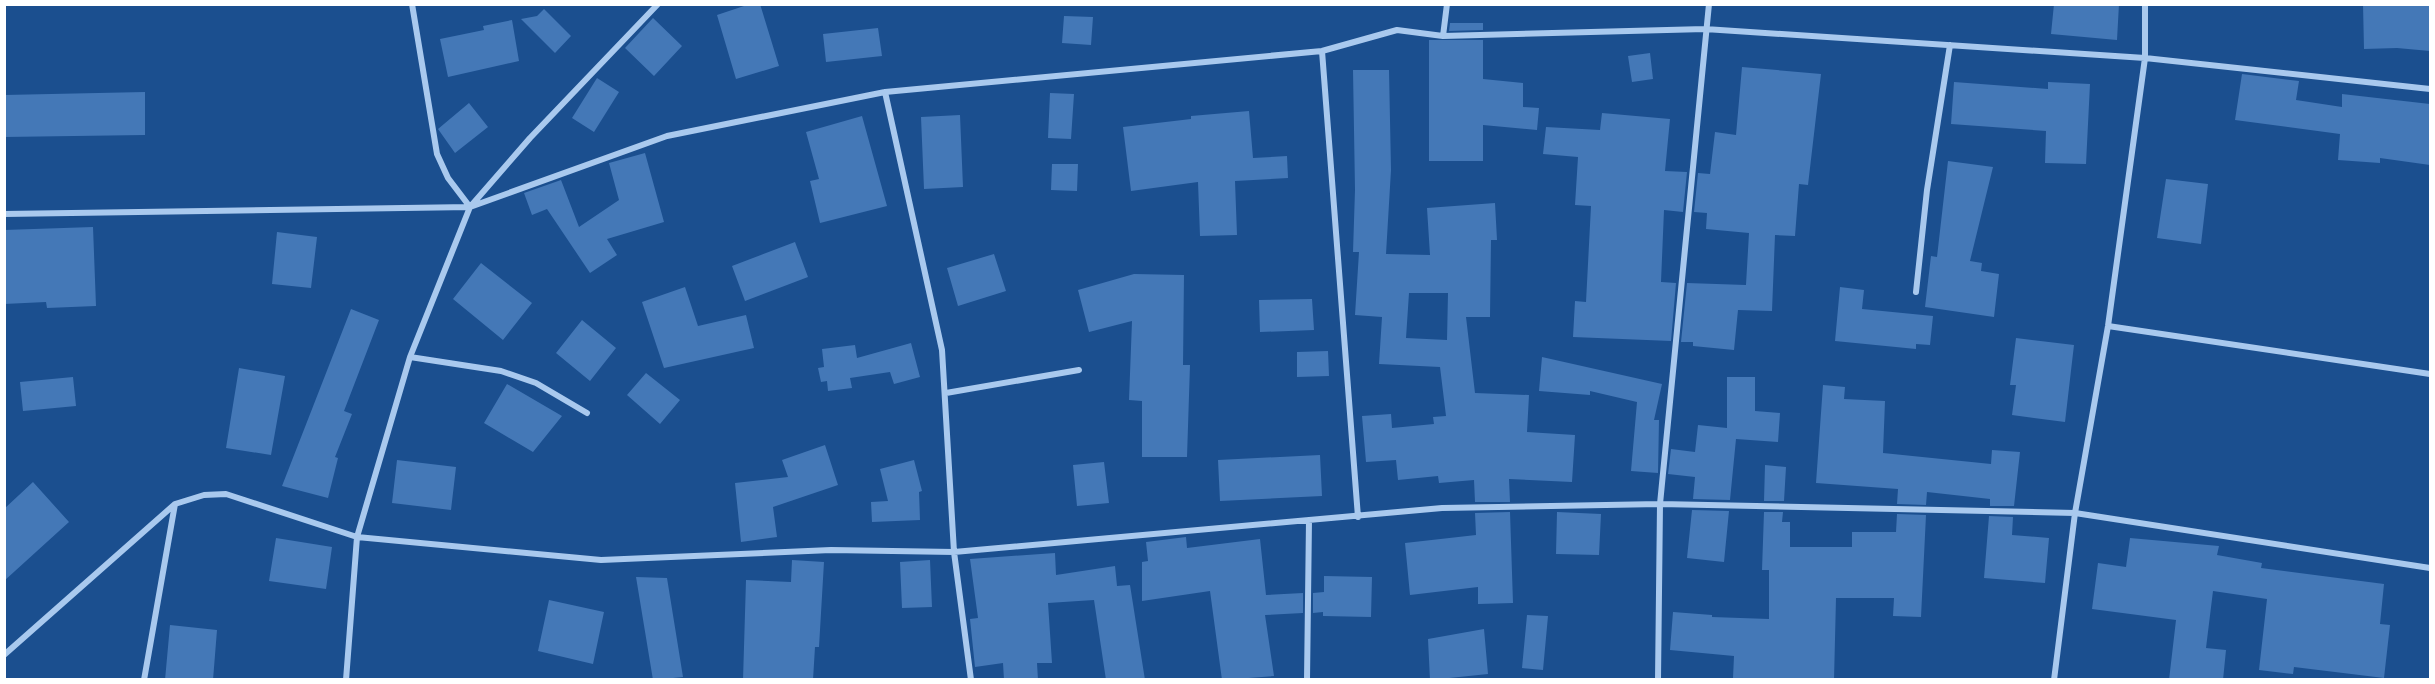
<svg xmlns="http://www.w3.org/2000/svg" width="2435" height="684" font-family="Ubuntu,sans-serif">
	<rect width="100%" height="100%" fill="#1b4f8f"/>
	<path fill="#4478b7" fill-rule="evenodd" d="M750,4H760L779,66L736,79L717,15Z
		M2054,4H2119L2117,40L2051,34Z
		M2363,4H2430V51L2397,48L2364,49Z
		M544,9L571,36L555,53L521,19L537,16Z
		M1064,16L1093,17L1091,45L1062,43Z
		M653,18L682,46L654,76L625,48Z
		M512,20L519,61L448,77L440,39L484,30L483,26Z
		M1450,23H1483V30L1449,31Z
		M878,28L882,56L826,62L823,34Z
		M1429,40H1483V79L1523,83V107L1539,108L1537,130L1483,125V161H1429Z
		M1650,53L1653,79L1632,82L1628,56Z
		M1742,67L1821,74L1808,185L1799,184L1795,236L1775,235L1772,311L1738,310L1734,350L1693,346V342H1681L1687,283L1746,285L1749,233L1706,229L1707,213L1694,212L1698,173L1710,174L1715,132L1736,135Z
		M1353,70H1389L1391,170L1386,254L1430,255L1427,208L1495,203L1497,240H1491L1490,317H1466L1475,393L1529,395L1527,432L1575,435L1572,482L1509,479L1510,502H1475L1474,480L1439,483L1438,476L1398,480L1396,460L1366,462L1362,416L1391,414L1392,428L1434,424L1433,417L1446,416L1440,367L1379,364L1382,317L1355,315L1359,252H1353L1355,190ZM1409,293H1448L1447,340L1406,338Z
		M2242,74L2299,81L2296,100L2342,107V94L2430,104V165L2380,158V163L2338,160L2340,134L2235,120Z
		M597,78L619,92L594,132L572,118Z
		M1954,82L2048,89V82L2090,84L2086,164L2045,163L2046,131L1951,124Z
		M145,92V135L4,137V95Z
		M1050,93L1074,94L1071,139L1048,138Z
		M469,103L488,127L455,153L438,129Z
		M1249,111L1253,158L1287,156L1288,178L1235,181L1237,235L1200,236L1198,182L1131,191L1123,127L1191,119V116Z
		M1602,113L1670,119L1665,171L1687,172L1683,212L1664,210L1661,282L1676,283L1671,341L1573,337L1575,301L1586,302L1591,206L1575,205L1578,157L1543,154L1546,127L1600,130Z
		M960,115L963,187L924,189L921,117Z
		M862,116L887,206L820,223L810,181L819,179L806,132Z
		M645,153L664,222L607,239L617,255L590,273L547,209L532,215L524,193L561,180L579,227L619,200L609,163Z
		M1948,161L1993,167L1970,261L1982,263L1981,271L1999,274L1994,317L1925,307L1931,256L1937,257Z
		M1052,164H1078L1077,191L1051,190Z
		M2166,179L2208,184L2201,244L2157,238Z
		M93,227L96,306L47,308L46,302L4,304V230Z
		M277,232L317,237L311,288L272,284Z
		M795,242L808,277L745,301L732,266Z
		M994,254L1006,291L958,306L947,268Z
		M481,263L532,303L503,340L453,299Z
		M1134,274L1184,275L1183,365H1190L1187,457H1142V401L1129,400L1132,321L1089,332L1078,290Z
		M685,287L698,326L746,315L754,348L664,368L642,302Z
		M1840,287L1864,290L1862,309L1933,316L1930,345L1916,344V349L1835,341Z
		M1312,299L1314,330L1260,332L1259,300Z
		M351,309L379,320L344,411L352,414L335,457L338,458L328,498L282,486Z
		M582,320L616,348L590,381L556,353Z
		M2016,338L2074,345L2065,422L2012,415L2016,385H2010Z
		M911,343L920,377L894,384L890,372L850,378L852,388L828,391L827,381L821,382L818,368L824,367L822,349L855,345L857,358Z
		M1328,351L1329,376L1297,377V352Z
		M1542,357L1662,384L1654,420H1659L1658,473L1631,471L1637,402L1590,391V395L1539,391Z
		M239,368L285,376L271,455L226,448Z
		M646,373L680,400L660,424L627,395Z
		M73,377L76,406L23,411L20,382Z
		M1727,377H1755V411L1780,413L1778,442L1736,439L1730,500L1693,499L1695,477L1668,474L1671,449L1695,452L1698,425L1727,428Z
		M507,384L562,416L533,452L484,423Z
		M1823,385L1845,387L1844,399L1885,401L1883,453L1991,464L1992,450L2020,452L2014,506H1990V499L1927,492L1926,505L1897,504L1898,489L1816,483Z
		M825,445L838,485L773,507L777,537L741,542L735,483L788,477L782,460Z
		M1320,455L1322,496L1220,501L1218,460Z
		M397,460L456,467L451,510L392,503Z
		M914,460L922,491L919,492L920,520L872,522L871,502L888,501L880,469Z
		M1104,462L1109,503L1077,506L1073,465Z
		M1765,465L1786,467L1784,501H1764Z
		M33,482L69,522L4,581V509Z
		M1692,510L1729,511L1724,562L1687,558Z
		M1510,512L1513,603L1478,604V587L1410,595L1405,543L1476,535L1475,513Z
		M1557,512L1601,514L1599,555L1556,554Z
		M1764,512H1783L1782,522H1790V547H1852V532H1896L1897,514L1926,515L1921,617L1893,616L1894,598H1836L1834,680L1733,678L1734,656L1670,650L1673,612L1712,615V617L1769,619V570H1762Z
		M1989,516L2013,517L2012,535L2049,538L2045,583L1984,578Z
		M1186,537L1187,548L1260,539L1266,595L1303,593V613L1265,615L1274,676L1222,680L1210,591L1142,601V562L1148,561L1146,542Z
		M276,538L332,547L326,589L269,581Z
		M2130,538L2219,546L2217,555L2262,563L2261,568L2384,584L2380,624L2390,625L2384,678L2294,667L2293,674L2259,670L2267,599L2213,591L2206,648L2226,650L2223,680H2169L2176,620L2092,609L2098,563L2126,567Z
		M1055,553L1056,575L1115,566L1117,586L1130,585L1145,680H1106L1094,600L1048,603L1052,663H1037L1038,680H1004L1003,663L975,667L970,619L978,618L970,559Z
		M792,560L824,562L819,647H815L813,680H743L746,580L791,582Z
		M930,560L932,607L902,608L900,562Z
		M1324,576L1372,577L1371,617L1323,616V612L1313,613V593L1324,592Z
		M636,577L667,578L683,677L653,680Z
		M549,600L604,612L593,664L538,651Z
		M1527,615L1548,616L1543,670L1522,668Z
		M170,625L217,630L213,680H165Z
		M1484,629L1488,674L1430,680L1428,639Z"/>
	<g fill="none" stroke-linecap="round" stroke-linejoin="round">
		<path stroke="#a9c9ee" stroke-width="6" d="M412,4L437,154L448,178L470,207
			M1443,36L1447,4
			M1322,51L1358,517
			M885,92L942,350L954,552L971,680
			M4,214L470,207L667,136L885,92L1322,51L1397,30L1443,36L1705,29L2145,58L2430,89
			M1916,292L1927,190L1950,45
			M2108,326L2430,374
			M410,357L501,371L536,383L587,413
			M946,393L1079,370
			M4,655L175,504L204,495L226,494L357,537L601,560L831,550L954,552L1442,508L1660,504L2075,513L2430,568
			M144,680L175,504
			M346,680L357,537L410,357L470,207L530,138L658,4
			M1307,680L1309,520
			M1658,680L1660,504L1709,4
			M2054,680L2075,513L2108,326L2145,58V4"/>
	</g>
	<rect width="2435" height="684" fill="none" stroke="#ffffff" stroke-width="12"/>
</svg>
